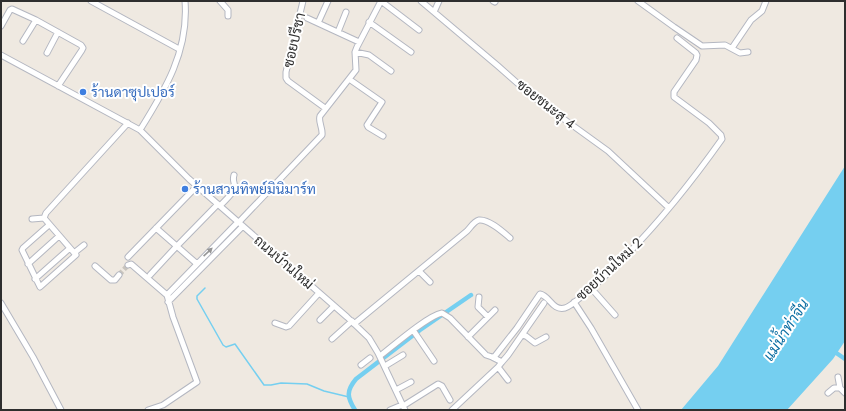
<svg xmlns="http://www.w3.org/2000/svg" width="846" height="411" font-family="Jost,Sarabun,sans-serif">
	<rect width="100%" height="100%" fill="#efe9e1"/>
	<path fill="#75cff0" d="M845,166V341L833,359L787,410H681L718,366Z"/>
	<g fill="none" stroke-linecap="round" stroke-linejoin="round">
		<path stroke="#75cff0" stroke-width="1.5" d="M205,288L197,296V299L223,345L226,347L235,344L264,385H271L281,383L307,384L324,391L349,397"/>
		<path stroke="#75cff0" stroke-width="4.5" d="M832,350L845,359
			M355,410C347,397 346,391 356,379L420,330L471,295"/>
		<path stroke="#c8c4bd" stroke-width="5" stroke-dasharray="5 2.5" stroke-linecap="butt" d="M119,275L128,265"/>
		<defs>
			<path id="minor" d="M91,1L179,49
				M220,1L228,10V16
				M303,1L286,72V78L288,81L325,108
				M381,1L419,30
				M421,1L498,66L532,96L608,151L669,208
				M493,1L495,2
				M638,1L674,27L702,46L725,45L740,53L748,52
				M434,12L439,1
				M307,18L359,42
				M369,22L411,52
				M318,23L328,1
				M1,26L10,10L12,9L36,20L81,45L83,48L82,50L58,86
				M338,32L346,12
				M23,41L36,20
				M732,48L751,20L762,11L766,1
				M355,52L369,55L391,71
				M47,53L58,32
				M1,55L140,130L189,179L347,317L369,338L378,353L405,410
				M349,79L382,102L367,125L368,127L383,136
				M140,130C165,90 189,51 185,1
				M220,206C224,201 233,194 235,188C235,183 232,181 234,175
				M44,218L76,255L40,287L22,250L23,248L49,225
				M44,218L46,213L128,123
				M32,219L44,218
				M239,222L322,135C323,128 318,122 320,116L356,70L355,52L357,47L381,1
				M156,228L196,263
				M74,253L84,245
				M128,257L197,186
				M28,264L59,236
				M128,265L131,264L168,296
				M95,266L111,280H115L119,275
				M419,271L430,282
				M150,275L176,247L218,204
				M35,279L70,248
				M591,288L615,315
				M479,297L478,307L488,317
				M168,302L243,226
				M574,302L591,328L638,410
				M1,303L33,357L61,410
				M320,320L334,306
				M275,323L286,327L289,326L319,293
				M354,324L467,231C470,228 474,221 479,220C489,219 503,232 510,238
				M413,330L434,361
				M522,335L526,336L535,343L546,337
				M468,337L495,310
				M332,339L352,321
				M380,356C393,346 427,316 442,313L450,318L486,355L492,357L495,356L517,328L540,294C550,296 552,311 565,308C573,305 580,297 587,292C639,248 683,194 722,139L721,135L709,123L674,97V92L696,60L697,55L696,53L677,38
				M492,357L502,362L508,355L544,303
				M361,365L370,358
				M385,366L403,355
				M498,367L508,380
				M838,377L840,388L845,393
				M396,390L411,382
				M828,393L834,388H840
				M403,406L438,384L442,386L450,400
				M148,410L163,405L197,382L173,317L167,295L238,222
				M390,410L402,405
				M452,410L498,367L502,362"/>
		</defs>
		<use href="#minor" stroke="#b4b7c1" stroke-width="7"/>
		<use href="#minor" stroke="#fff" stroke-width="5"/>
	</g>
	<defs><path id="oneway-solid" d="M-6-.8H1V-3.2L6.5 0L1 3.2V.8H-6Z"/></defs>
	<use fill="#969696" href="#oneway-solid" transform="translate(208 252) rotate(-43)"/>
	<g fill="#3f7fe0" stroke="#fff" stroke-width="1.5">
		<circle cx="83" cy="92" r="4"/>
		<circle cx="185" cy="189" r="4"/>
	</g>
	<g text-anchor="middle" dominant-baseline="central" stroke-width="4" stroke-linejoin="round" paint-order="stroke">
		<g font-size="14" fill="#2e2e2e" stroke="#fff">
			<text transform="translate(294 40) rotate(-77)">ซอยปรีชา</text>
			<text transform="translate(546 104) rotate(38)">ซอยชนะสุ 4</text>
			<text transform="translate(284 262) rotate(41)">ถนนบ้านใหม่</text>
			<text transform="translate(609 269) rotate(-43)">ซอยบ้านใหม่ 2</text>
		</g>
		<g font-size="14" fill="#366cbe" stroke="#fff" text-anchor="start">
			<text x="91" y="92">ร้านดาซุปเปอร์</text>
			<text x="193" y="189">ร้านสวนทิพย์มินิมาร์ท</text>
		</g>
		<g font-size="15" font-style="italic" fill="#0d6fa3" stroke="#fff">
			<text transform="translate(786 330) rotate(-57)">แม่น้ำท่าจีน</text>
		</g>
	</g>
	<rect width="846" height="411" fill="none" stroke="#2e2e2e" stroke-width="4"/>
</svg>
